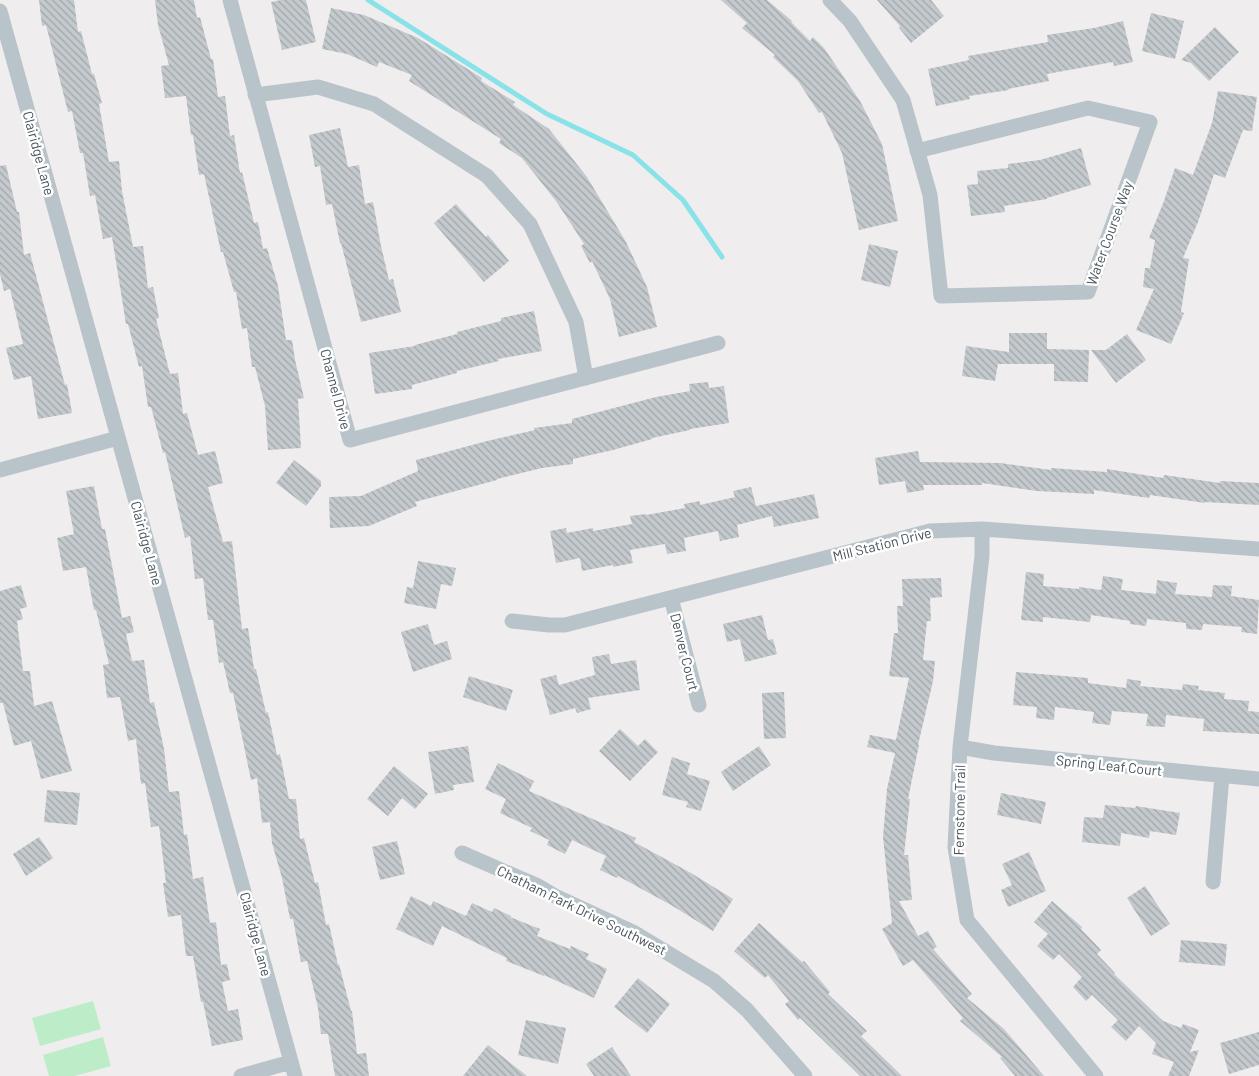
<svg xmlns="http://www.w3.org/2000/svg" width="1259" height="1076" font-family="Barlow,sans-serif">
	<defs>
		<pattern id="building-back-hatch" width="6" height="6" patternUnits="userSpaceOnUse" patternTransform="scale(1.25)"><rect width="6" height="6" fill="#c4c9cd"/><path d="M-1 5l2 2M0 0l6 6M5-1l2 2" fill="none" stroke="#a1a6a9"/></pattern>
	</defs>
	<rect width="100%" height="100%" fill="#f0edee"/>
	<path fill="#bcedc8" d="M93,1001L101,1029L40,1046L32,1018Z
		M103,1037L111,1066L75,1076H49L43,1055Z"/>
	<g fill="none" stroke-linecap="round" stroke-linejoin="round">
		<path stroke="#8ae2e9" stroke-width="5" d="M368,0L547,114L633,155L683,200L722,257"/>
	</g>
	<path fill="url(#building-back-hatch)" d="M39,0H74L78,32L81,31L92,74H94L102,103L99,104L109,162L119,161L122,191L133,247L143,246L148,288L153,287L159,318L156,319L170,374L178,373L183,414L187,413L198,455L215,451L223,483L208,487L223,542L232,541L242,629L248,628L254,669H256L266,713L268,712L277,755L280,754L289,799H296L300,839L304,838L315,883L318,882L326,925L329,924L338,965L339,964L351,1011H352L357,1054L366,1053L369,1076H335L328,1034H321L318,1008L307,961L301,962L293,919H290L282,878L272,843L270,822L262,823L257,778L251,780L233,693H230L223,662L219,663L213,620H208L203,578L195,579L190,536L185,538L165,452L163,453L151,407H148L142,366L139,367L128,324H126L112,237L103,239L95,195L90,196L83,153H80L72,111L68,112L46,25L42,26Z
		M155,0H194L197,18L200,17L211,59H213L218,97L225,96L230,136L234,135L240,173L242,172L254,223L258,222L263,249L267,248L278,286L286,340H292L295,360L304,398L298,399L301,448L268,450L265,406L255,367H252L247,328L242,329L236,292H234L223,252H221L204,174L199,175L193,135H191L186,96L165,98L161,66L169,65L158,25Z
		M281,0H306L316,42L282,50L271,2Z
		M721,0H767L792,21L791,22L810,41L813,37L824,48L860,101L882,144L898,221L859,230L842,153L822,112L819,113L798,81L773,57L775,55L742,28L747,23Z
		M877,0H931L944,16L911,43L899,28L900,26Z
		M331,8L364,15L418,38L482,78L481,81L515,102L513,105L549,129L587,177L626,242L647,287L657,327L619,337L610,299L592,261L590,263L581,246L584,244L556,201L522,158L499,143L501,139L409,81L412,75L379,62L377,67L347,54L322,49Z
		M1151,13L1184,21L1175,59L1142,51Z
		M1123,21L1133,62L1114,66L1113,62L1047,74L1049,81L1008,89L1009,90L969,96L970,99L936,106L928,69L969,60L968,56L1048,42L1047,35L1094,28Z
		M1215,27L1239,52L1209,81L1191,63L1181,60Z
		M1218,91L1257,97L1252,131L1243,130L1225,178L1214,174L1198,222L1183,258L1189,259L1181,312L1184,313L1171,344L1136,330L1154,289L1143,287L1145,268H1150L1155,240L1149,238L1164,201L1175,168L1193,175L1212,123Z
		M340,128L348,167L359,165L365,204L373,202L381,246L389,280L393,279L401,312L361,322L341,243H340L332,204L326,205L320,166L315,167L309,135Z
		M1081,148L1091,185L1047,198V199L1004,206L1005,212L971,216L967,185L978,184L977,171L1008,168V164L1040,160Z
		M6,165L17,212H19L24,255L30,253L65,385L67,384L72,413L38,419L31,376L14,380L6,348L23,344L10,289L4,291L0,274V166Z
		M456,204L486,237L488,235L509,261L484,282L434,223Z
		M869,244L898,251L890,287L861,280Z
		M534,311L542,351L498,359L499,361L457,371V373L412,385V389L375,394L369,353L415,346V345L457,334V332L501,321V318Z
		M1009,333H1047V349L1089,350L1088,382L1054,381V364H998L995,381L962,376L966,346L1009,352Z
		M1127,334L1146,360L1116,383L1091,350H1106Z
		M708,382L709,388L724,386L729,423L690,429V430L652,438V439L613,450L573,459V464L542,468L497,479V480L415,502L417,506L369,526L330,528L329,497L361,496L418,471L416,460L487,441L535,430L534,428L572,423V419L656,397L690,391L689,384Z
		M918,451L920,462L1000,463L1051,470V468L1107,472V469L1163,478L1164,475L1220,483V481L1259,483V505L1205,502V503L1150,495L1149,498L1094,490V494L1037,491L982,483V485H923L924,490L907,493L905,481L879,485L875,458Z
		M294,460L321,481V486L306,506L276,483Z
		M94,486L102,529H105L122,618L130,616L134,632L126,634L132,661L144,660L150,703L154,702L164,749L169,792L179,791L184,835L187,834L193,879L203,877L210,923L216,922L221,965L227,964L230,980L222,982L228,1011L238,1009L243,1040L212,1046L203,1002H201L193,956H186L181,915L168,917L163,883H166L159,826L151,827L145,783L141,784L136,739L128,741L120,697L107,698L103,665L109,664L96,610H94L86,567L63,571L57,538L74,534L66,491Z
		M751,487L756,506L814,494L819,518L774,527L772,516L737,525L739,537L720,541L718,531L684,538L686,551L667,554L665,544L630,550L633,563L613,567V565L582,571L580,558L556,563L550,531L566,528L567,533L593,528V531L632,524L630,516L646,514V515L685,508L684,504L700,501V505L735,497L733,491Z
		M418,561L456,568L452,586L441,584L436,609L404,603L407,587L413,588Z
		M1026,572L1044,574L1043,586L1079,589V587L1101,590L1103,576L1123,579L1121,590L1156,594L1157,580L1177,583L1175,594L1212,597L1213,585L1232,586L1231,596L1259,600L1257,634L1241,632L1242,627L1203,624L1202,630L1186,629V623L1147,619L1146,626L1130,624V621L1091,615L1090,622L1043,617V622L1021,620Z
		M941,578L942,597L930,598L931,621H927L923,660L935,661L933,681L918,745H919L908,799H910L904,855H908L912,900L899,901L918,936L928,931L937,947L933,949L972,994L967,998L1004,1029L1044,1076H1015L1000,1058L1002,1057L960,1021L963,1018L913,960L903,966L882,929L892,923L883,837L887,789L895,753L867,747L870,735L896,740L909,678L889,676L894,633H898L897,606H903L902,579Z
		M21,585L27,607L20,609L23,619L17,621L23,671H30L34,706L52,701L72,771L41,779L31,741L14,746L3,703H0V591Z
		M762,615L768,640L773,639L777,654L745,662L740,639L727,642L723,624Z
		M428,624L434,645L447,641L452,659L413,672L401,632Z
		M609,654L611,664L636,660L640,690L588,698L591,709L577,713L575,708L550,715L540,679L556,675L559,685L595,675L592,657Z
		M1016,672L1088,678V683L1126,688L1127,679L1141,681L1140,686L1182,690L1183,684L1199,686L1198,690L1225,693L1224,699L1249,701L1248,711L1259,712V734L1203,731L1204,719L1166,715L1165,727L1146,726L1148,714L1112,711L1110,725L1092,723L1094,712L1055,707L1054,720L1036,718L1037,707L1013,705Z
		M469,676L513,690L506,711L463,697Z
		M784,692L786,738L764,739L762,693Z
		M620,729L638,746L645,739L658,752L630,781L599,751Z
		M468,746L474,782L453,785L454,790L435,794L428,752Z
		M759,746L771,765L733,791L721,772Z
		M672,757L690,763L687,774L710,781L701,811L686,807L688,802L662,795Z
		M498,763L534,781L529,791L636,838L634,842L691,873L733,899L713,931L671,905L618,876L617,878L600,870L606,856L572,840L565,854L547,845L549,840L530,831L532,828L500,813L506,799L485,789Z
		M394,766L428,794L415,809L402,798L388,816L367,799Z
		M47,790L80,793L77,825L44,822Z
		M1001,793L1046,802L1041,824L997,815Z
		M1105,805L1135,808L1136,806L1180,813L1176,835L1150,831L1149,838L1121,833L1120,846L1082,842L1084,817L1103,818Z
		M39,837L53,858L26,876L13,854Z
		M397,841L405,874L380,880L372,847Z
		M1029,852L1046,891L1008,907L1001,890L1012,885L1002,864Z
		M1145,886L1170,924L1151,936L1127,898Z
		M411,896L431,906L433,901L466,916L472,903L492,912L494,908L511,916L510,917L540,929L537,936L570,949L571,946L589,954L586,959L607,969L594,998L544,975V976L506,961L507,958L442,926L433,946L396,929Z
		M1052,901L1082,927L1081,929L1101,950L1097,954L1115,973L1114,974L1163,1021L1181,1028L1183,1024L1199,1030L1190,1052L1199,1050L1189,1076H1168L1174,1062L1152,1054L1156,1043L1139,1026L1126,1041L1111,1027L1118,1020L1092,995L1086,1001L1073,987L1082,977L1059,954L1053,960L1037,946L1048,934L1034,922Z
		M759,923L802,962L804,961L830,992L828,994L867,1031L861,1036L902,1076H860L800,1018L798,1020L785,1004L789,1001L768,975L765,978L734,951Z
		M1181,940L1227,944L1225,966L1179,962Z
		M638,978L670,1004L647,1033L614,1007Z
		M526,1020L566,1028L558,1064L518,1055Z
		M1259,1032V1065L1229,1074L1220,1043Z
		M488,1045L527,1076H463Z
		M612,1047L631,1076H594L586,1064Z"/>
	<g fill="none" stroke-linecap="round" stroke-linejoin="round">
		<path stroke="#b9c4ca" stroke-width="15" d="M230,0L350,440L718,343
			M830,0L850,21L903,100L930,195L941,296L1088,292L1150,122L1088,108L917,151
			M0,11L295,1076
			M255,95L318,87L374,104L487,176L530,224L576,322L586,378
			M0,470L118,438
			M982,529V556L960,747L955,847L967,920L1096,1076
			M671,598L699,705
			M512,621L549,625H565L930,531L982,529L1259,549
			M960,747L994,753L1259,779
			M462,853L538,886L555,896L633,932L714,981L747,1010L805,1076
			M1213,882L1222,776
			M241,1076L291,1062"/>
	</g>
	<g text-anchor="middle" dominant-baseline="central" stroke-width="5" stroke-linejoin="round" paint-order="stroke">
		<g font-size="14" fill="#46535a" stroke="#fff">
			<text transform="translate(39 153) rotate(75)">Clairidge Lane</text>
			<text transform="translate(1109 233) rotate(-70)">Water Course Way</text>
			<text transform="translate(336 389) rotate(75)">Channel Drive</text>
			<text transform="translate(147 543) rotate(75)">Clairidge Lane</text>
			<text transform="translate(882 544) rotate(-14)">Mill Station Drive</text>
			<text transform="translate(685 652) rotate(76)">Denver Court</text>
			<text transform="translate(1109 765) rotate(6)">Spring Leaf Court</text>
			<text transform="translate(959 810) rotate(-89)">Fernstone Trail</text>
			<text transform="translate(582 910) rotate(26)">Chatham Park Drive Southwest</text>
			<text transform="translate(256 934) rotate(75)">Clairidge Lane</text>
		</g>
	</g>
</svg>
